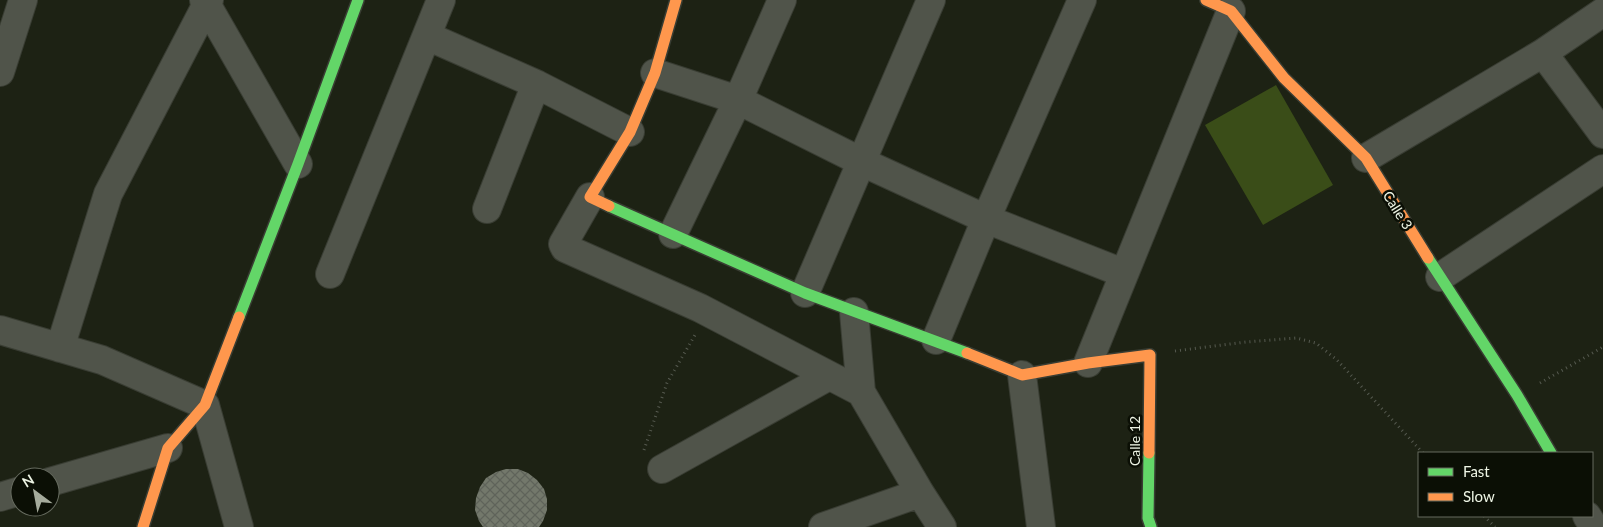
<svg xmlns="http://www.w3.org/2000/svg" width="1603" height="527" font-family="Lato,sans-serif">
	<defs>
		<pattern id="building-cross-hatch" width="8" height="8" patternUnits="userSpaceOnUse" patternTransform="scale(1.25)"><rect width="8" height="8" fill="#73786b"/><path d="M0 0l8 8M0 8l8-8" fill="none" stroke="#5f635a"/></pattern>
	</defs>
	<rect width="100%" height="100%" fill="#1d2214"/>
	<path fill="#3a4d18" d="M1276,85L1333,185L1263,225L1205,125Z"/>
	<path fill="url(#building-cross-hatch)" d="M506,469H518L528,473L537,480L544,489L547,499V510L543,521L539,527H483L479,521L475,510L476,498L480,487L486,478L496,472Z"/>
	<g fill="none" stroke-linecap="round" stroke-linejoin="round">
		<defs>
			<path id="street" d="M204,0L298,164
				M427,36L536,84L630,132
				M1543,53L1603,134
				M0,72L23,0
				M655,73L738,100L862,162L986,219L1123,273
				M1366,158L1543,53L1603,12
				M590,197L563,244L565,248L700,308L861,392
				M487,209L536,84
				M673,234L738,100L782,0
				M330,274L441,0
				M1440,277L1603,169
				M805,293L931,0
				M854,312L861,392L920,493L942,527
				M0,330L102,360L205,405L239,527
				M936,340L986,219L1082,0
				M60,348L108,194L209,0
				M1088,363L1231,11
				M1022,375L1041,527
				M662,469L829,376
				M50,482L168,448
				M0,497L20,491
				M1587,516L1594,527
				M823,527L920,493"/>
			<path id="fast" d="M609,206L805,293L967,353
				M1428,258L1517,395L1551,453
				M239,317L298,164L358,0
				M1149,453L1148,518L1151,527"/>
			<path id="slow" d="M1206,0L1231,11L1284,78L1366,158L1428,258
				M609,206L590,197L630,132L655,73L676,0
				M967,353L1022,375L1088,363L1150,355L1149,453
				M143,527L168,448L205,405L239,317"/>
		</defs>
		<use href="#street" stroke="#393d33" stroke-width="30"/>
		<use href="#fast" stroke="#393d33" stroke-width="14"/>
		<use href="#slow" stroke="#393d33" stroke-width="14"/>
		<path stroke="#565a50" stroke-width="3" stroke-dasharray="1 4" stroke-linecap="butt" d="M1175,351L1246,342L1296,338L1316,343L1337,360L1423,453
			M1540,383L1603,347
			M644,450L667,383L695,335
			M1484,516L1495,527"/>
		<use href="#street" stroke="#50544a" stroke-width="28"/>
		<use href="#fast" stroke="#63d668" stroke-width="11"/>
		<use href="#slow" stroke="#ff974d" stroke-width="11"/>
	</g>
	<g text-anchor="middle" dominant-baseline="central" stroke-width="5" stroke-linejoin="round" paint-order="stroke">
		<g font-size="14" fill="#eef5e5" stroke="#0b0f05">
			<text transform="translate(1398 210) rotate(58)">Calle 3</text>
			<text transform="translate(1134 441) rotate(-90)">Calle 12</text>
		</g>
	</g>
	<rect x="1418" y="452" width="175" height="65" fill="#0b0f05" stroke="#666b5f"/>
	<rect x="1428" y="468" width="25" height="8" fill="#63d668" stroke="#666b5f"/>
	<text x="1463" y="477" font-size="15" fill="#eef5e5">Fast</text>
	<rect x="1428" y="493" width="25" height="8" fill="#ff974d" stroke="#666b5f"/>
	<text x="1463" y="502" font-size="15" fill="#eef5e5">Slow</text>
	<g transform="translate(35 492) rotate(328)"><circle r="24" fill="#0b0f05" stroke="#666b5f"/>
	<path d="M0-4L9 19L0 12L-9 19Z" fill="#a5ab9c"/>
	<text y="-8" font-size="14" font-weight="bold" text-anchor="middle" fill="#eef5e5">N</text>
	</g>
</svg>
